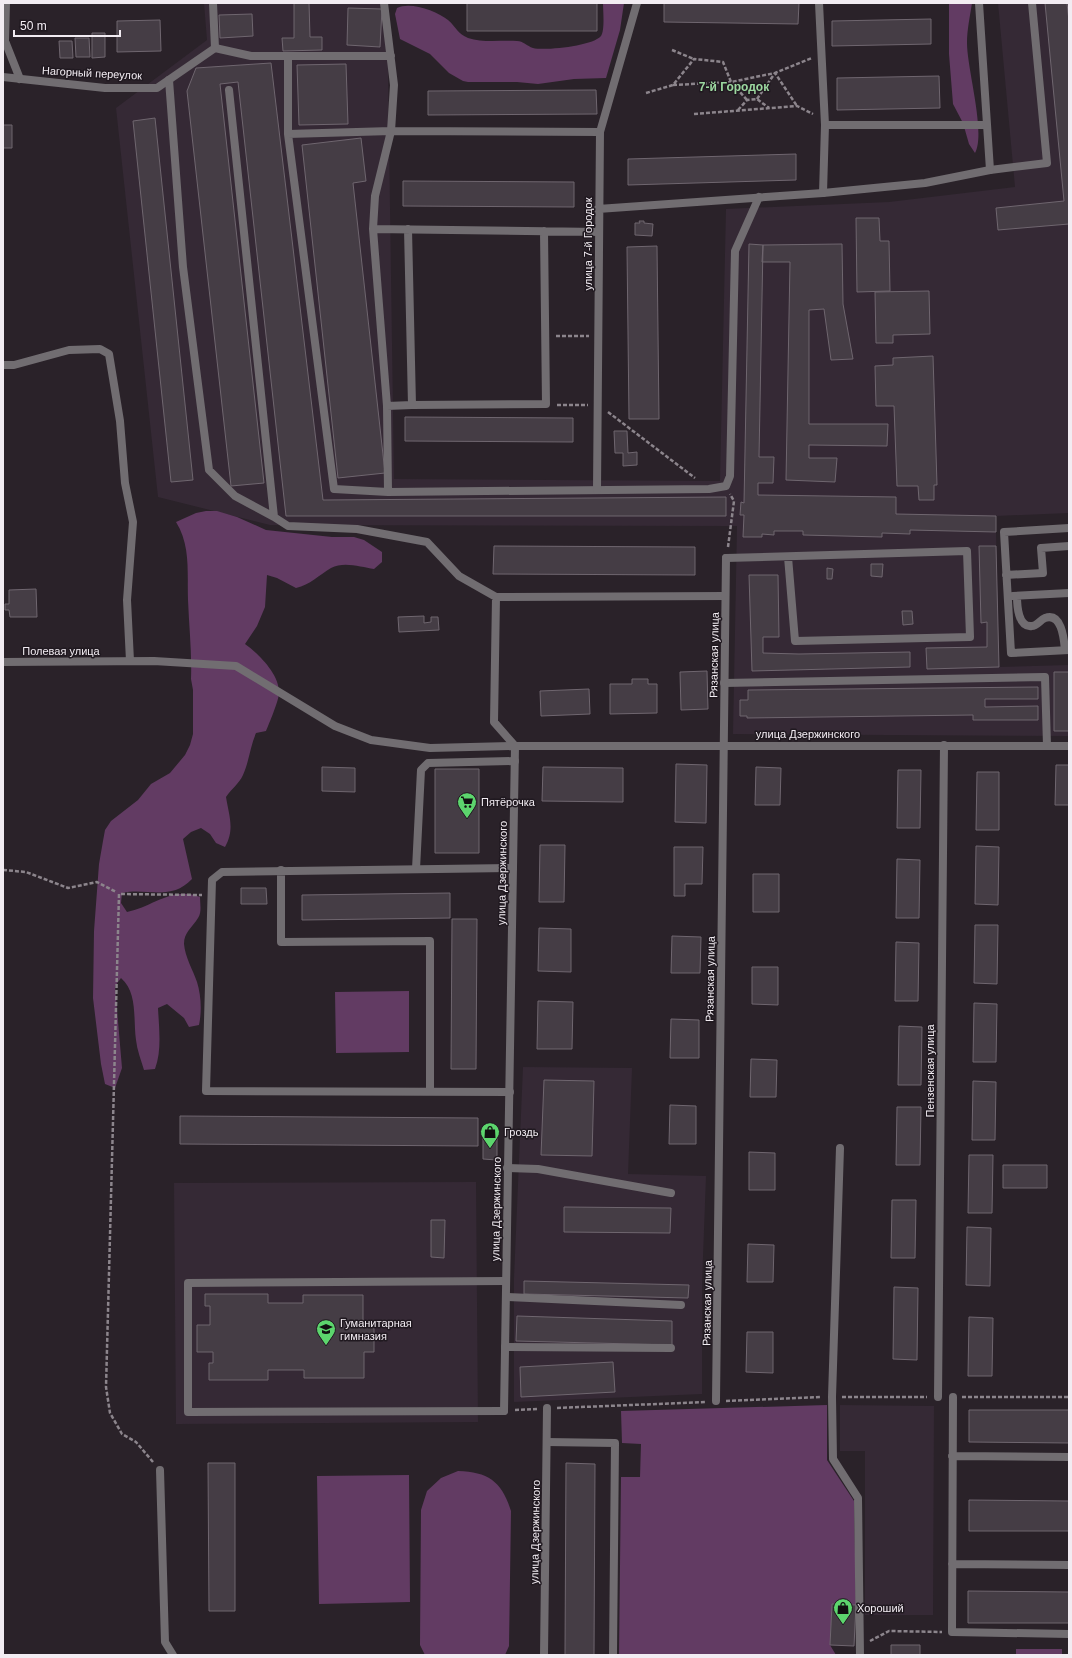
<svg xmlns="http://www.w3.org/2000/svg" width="1072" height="1658" font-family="Arial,sans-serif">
	<rect width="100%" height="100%" fill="#2a2229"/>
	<path fill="#352935" d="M204,3H387L394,479L720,481L726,209L889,202L1015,187L998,3H1069V513L996,516V532L999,667L1069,665V736L733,734L737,526L270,525L158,497L116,108L207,40Z
		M523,1067L632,1068L628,1174L706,1176L702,1284V1394L514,1402V1278Z
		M476,1182L478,1422L176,1424L174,1183Z
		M840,1405L934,1406L933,1615H865V1451H840Z"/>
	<path fill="#623b63" d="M603,3H624L620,30L606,78L574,79L538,84L517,82H468L463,81L449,73L430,54L400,39L395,14L397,8C410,1 437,11 448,20C456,27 458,34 468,38C483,43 501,40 517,41C523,41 527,46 533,48C545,51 593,46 601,36C605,30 603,11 603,3Z
		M949,3H972C970,16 967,30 967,43C967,69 986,133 975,153L969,144L963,123L953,104L949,54Z
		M206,511H217L237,517L266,530L332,537H354L364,540L382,552V562L374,569C361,567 344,561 331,568C319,575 310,585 296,588L277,578L267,575L265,607L257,626L245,644C259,654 280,675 279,693C279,700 269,724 266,731L256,733C250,747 249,762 243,775C239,784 231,789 226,797C229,816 235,829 225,847L216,843L210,834L201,828L191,832L183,839L192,879C170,902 147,887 122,893L121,903L127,912C153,907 172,886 200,897C200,904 202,912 198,918C192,928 184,932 184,944C185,957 193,970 197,982C201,995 202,1011 199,1025L189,1027L184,1018L167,1004L158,1008C159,1028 162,1050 155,1069L144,1070C141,1060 137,1050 136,1040C133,1019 138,993 121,978L115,986L122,1068L115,1088L105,1084L101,1064L93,998L94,931L99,864L103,841L105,830L111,821L138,800L151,784L170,773L185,755L190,745L193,734V690L191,679C192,653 189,626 188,600C187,573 191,546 176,522L196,513Z
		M409,991V1052L336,1053L335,992Z
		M827,1405V1460L854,1501L856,1605L832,1604L830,1645L836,1655H619L621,1477H640L641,1444L622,1443L621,1411Z
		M458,1471C489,1472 502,1482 511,1511L509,1646L505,1655H425L420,1645L421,1510L427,1491L441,1478Z
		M409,1475L410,1602L319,1604L317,1476Z
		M1016,1649H1062V1655H1016Z"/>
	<path fill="#453d45" stroke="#6f666f" d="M294,3H309L310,37H322V50L283,51L282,38H294Z
		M467,3H597V31H467Z
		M664,3H799L798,24L664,22Z
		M1045,3H1067L1069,21V224L998,230L996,208L1064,201Z
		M348,8L382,9L380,47L347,45Z
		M252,14L253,36L220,38L219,15Z
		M931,19V44L832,46V21Z
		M160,20L161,51L117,52V21Z
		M92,33H105V57L92,58Z
		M75,38H89L90,57H76Z
		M59,41H72L73,58H60Z
		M271,63L323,500L726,497V516H286L238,82L220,84L264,483L231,486L187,91L196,68Z
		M346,64L348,124L299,125L297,65Z
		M939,76L940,108L837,110V78Z
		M596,90L597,114L428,115V91Z
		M155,118L193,480L171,482L133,121Z
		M3,125H12V148H3Z
		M361,138L366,181L353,183L385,473L338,478L302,145Z
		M796,154V180L628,185V159Z
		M403,181L574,182V207L403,206Z
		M856,218H879L880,241H889L890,291L857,292Z
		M639,221H644V223L653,224L652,236L635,235V223H640Z
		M749,244L763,245L759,457H774L773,483H758V495L896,497V514L996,516V532L910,530V534L882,533V537L803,535V531H774V535L762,534V537H743L744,515H740L741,502L744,503Z
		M842,244L843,304L853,359L831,360L824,309L809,310V424H888L887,446L809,445V458H837L835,482L786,480L790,262H762L763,245Z
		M657,246L659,419H629L627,247Z
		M929,291L930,334L893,335V343H876L875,292Z
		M933,356L937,485H934V500H919L918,486H897L894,406H876L875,366L893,365V358Z
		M405,417L573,418V442L405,441Z
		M614,431H627L628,453L637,452V465L623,466V453H615Z
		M494,546L695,547V575L493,574Z
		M979,546H996L999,667L927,669L926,648L987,647V622L981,623Z
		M871,564H883L882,577L871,576Z
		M827,568L833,569L832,579H827Z
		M749,575H778L779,637H763V653L799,654L910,652V667L752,671Z
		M36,589L37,617H10L9,610H5V604H9V590Z
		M902,611H912L913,624L903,625Z
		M424,616V623L431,622V617H438L439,630L399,632L398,617Z
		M707,671L708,709L681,710L680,672Z
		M1054,672H1069V731H1054Z
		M632,679H648V684H657V713L610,714V684H632Z
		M1038,687V699H985V707L1038,706V720H973V715L747,718V716H740V700H748V690Z
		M589,689L590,714L541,716L540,691Z
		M676,764L707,765L706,823L675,822Z
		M1056,765H1069V805H1055Z
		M322,767L355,768V792L322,791Z
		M543,767L623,768V802L542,801Z
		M756,767L781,768L780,805H755Z
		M435,769H479V853H435Z
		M898,770H921L920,828H897Z
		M977,772H999V830H976Z
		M540,845H565L564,902H539Z
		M976,846L999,847L998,905L975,904Z
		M674,847H703L702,884H685V896H674Z
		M897,859L920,860L919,918H896Z
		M753,874H779V912H753Z
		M241,888H266L267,904H241Z
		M450,893V918L302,920V895Z
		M452,919H477L476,1069H451Z
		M975,925H998L997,984L974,983Z
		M539,928L571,929V972L538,971Z
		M672,936L701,937L700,973H671Z
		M896,942L919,943L918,1001H895Z
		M752,967H778V1005L752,1004Z
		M538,1001L573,1002L572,1049H537Z
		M974,1003L997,1004L996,1062H973Z
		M671,1019L699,1020V1058H670Z
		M899,1026L922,1027L921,1085H898Z
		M751,1059L777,1060L776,1097H750Z
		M544,1080L594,1081L592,1156L541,1155Z
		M973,1081L996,1082L995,1140H972Z
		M670,1105L696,1106V1144H669Z
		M897,1107H921L920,1165H896Z
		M180,1116L478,1118V1146L180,1144Z
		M483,1138H497V1160L483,1159Z
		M749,1152L775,1153V1190H749Z
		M969,1155H993L992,1213H968Z
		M1003,1165H1047V1188H1003Z
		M892,1200H916L915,1258H891Z
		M564,1207L671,1208L670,1233L564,1232Z
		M431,1220H445L444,1258L431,1257Z
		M967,1227L991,1228L990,1286L966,1285Z
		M748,1244L774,1245L773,1282H747Z
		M524,1281L689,1285L688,1298L524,1294Z
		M894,1287L918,1288L917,1360L893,1359Z
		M205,1294H268V1303H303V1295H363V1327H374V1352H364V1378H304V1370H268V1380H209V1363H213V1352H197V1325H210V1306H205Z
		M517,1316L672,1321V1345L516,1341Z
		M969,1317L993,1318L992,1376H968Z
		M747,1332H773V1373L746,1372Z
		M613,1362L615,1392L521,1397L520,1367Z
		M969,1410H1069V1443L969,1442Z
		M208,1463H235V1611H209Z
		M566,1463L595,1464L594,1655H565Z
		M969,1500L1069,1501V1531H969Z
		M968,1591L1069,1592V1623H968Z
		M832,1604L856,1605L854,1646L830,1645Z
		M891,1645H920V1655H891Z"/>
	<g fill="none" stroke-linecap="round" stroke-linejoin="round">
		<path stroke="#8c858c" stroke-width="2.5" stroke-dasharray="4 2" stroke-linecap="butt" d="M672,50L694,59
			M673,85L731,82L747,100
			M646,93L673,85L694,59L723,62L731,82L775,73L812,58
			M757,99L775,73L797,106
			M738,110L747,100L757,99L769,108
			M694,114L797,106L813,114
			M556,336H589
			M557,405H588
			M608,412L695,478
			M728,547L734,501L730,494
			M3,870L26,872L68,888L97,882L116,892
			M842,1397H927
			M962,1397H1069
			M726,1401L821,1397
			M557,1408L706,1402
			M515,1410L538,1409
			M153,1462L136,1442L122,1434L110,1413L106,1387L119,894L202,895
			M870,1641L889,1631L942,1632"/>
		<path stroke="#716d71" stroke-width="8" d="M6,3L5,41L20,79
			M384,3L394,85L391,131L375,196L373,229L599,232
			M819,3L825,125H986
			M215,48L251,56H391
			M288,57V134L334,489L388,492
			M169,80L183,267L209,470L235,496L274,517
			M229,90L274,517L288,526L357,529L427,542L459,576L496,597L494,722L515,746
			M288,134L391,131L600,132
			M990,170L1047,163L1032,3
			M823,193L825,125
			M373,229L387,406
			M408,229L412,405L546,404L544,231
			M412,405L387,406L388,492L709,489L726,486L730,476L735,251L759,197
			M1069,528L1004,532L1011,653L1069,650
			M726,558L967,551L970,637L795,641L788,557
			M1006,575L1043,573L1041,548L1069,546
			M1013,596L1069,593
			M1017,596C1017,605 1018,628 1032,626C1037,626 1040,620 1045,618C1062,612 1064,640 1065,650
			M496,597L725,596
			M724,683L1045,677L1047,746
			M416,869L421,770L428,763L515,761
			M281,870V942L430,941V1092
			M510,1092L206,1091L212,880L222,872L513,868
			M840,1148L832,1397L833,1459L858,1498L860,1655
			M507,1168L538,1169L671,1193
			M506,1297L681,1305
			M505,1347L671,1348
			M953,1397L952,1632L1069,1634
			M504,1411L188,1412V1283L506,1281
			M547,1442L615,1443L613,1655
			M952,1456L1069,1457
			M952,1564L1069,1565"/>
		<path stroke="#716d71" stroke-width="8" d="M3,77L105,88H157L215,48L213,3
			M598,209L823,193L925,183L990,170L979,3
			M3,365H14L69,350L100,349L109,354L120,421L125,483L133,522L127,600L130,661
			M597,490L600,132L637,3
			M3,662L154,661L236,666L335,726L371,740L430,748L515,746
			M938,1397L944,745
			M716,1401L726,558
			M504,1411L515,746H1069
			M160,1470L165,1642L173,1655
			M544,1655L547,1408"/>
	</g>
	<defs>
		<symbol id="supermarket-pin" viewBox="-11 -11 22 30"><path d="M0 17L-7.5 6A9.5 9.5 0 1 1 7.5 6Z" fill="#5cd56d" stroke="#201920"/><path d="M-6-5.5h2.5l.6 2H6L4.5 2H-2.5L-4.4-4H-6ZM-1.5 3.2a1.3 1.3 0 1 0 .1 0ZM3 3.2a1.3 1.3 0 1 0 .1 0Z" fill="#111"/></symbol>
		<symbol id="shop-pin" viewBox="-11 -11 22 30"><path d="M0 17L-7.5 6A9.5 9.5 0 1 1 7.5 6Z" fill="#5cd56d" stroke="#201920"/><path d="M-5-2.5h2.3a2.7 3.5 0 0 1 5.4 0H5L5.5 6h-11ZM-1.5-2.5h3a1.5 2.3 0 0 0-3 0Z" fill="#111"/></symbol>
		<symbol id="school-pin" viewBox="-11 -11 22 30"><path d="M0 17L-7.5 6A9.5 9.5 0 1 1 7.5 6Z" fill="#5cd56d" stroke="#201920"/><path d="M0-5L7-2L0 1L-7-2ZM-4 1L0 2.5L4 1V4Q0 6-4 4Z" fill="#111"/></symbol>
	</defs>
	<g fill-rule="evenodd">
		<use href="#supermarket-pin" x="456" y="791" width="22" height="30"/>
		<use href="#shop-pin" x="479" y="1121" width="22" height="30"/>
		<use href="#school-pin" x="315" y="1318" width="22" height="30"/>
		<use href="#shop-pin" x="832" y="1597" width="22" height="30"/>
	</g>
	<g text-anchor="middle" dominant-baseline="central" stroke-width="3" stroke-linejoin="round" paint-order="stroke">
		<g font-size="11" fill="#f2ecf2" stroke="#201920">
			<text transform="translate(92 73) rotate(3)">Нагорный переулок</text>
			<text transform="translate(588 244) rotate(-90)">улица 7-й Городок</text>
			<text x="61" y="651">Полевая улица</text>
			<text transform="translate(714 655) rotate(-89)">Рязанская улица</text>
			<text x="808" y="734">улица Дзержинского</text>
			<text transform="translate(502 873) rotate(-89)">улица Дзержинского</text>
			<text transform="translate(710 979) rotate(-89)">Рязанская улица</text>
			<text transform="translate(930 1071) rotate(-90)">Пензенская улица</text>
			<text transform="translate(496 1209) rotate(-89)">улица Дзержинского</text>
			<text transform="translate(707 1303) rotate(-89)">Рязанская улица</text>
			<text transform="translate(535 1532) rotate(-89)">улица Дзержинского</text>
		</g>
		<g font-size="11" fill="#f2ecf2" stroke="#201920" text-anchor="start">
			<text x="481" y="802">Пятёрочка</text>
			<text x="504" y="1132">Гроздь</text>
			<text x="340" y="1323">Гуманитарная<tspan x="340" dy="13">гимназия</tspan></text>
			<text x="857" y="1608">Хороший</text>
		</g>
		<g font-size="12" font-weight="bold" fill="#9cd8a0" stroke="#201920">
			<text x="734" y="87">7-й Городок</text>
		</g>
	</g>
	<rect width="1072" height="1658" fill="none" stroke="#f2ecf2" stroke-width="8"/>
	<path d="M14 30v6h106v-6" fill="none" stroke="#f2ecf2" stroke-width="2"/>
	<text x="20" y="30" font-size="12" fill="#f2ecf2" stroke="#201920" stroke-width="3" paint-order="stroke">50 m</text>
</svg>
